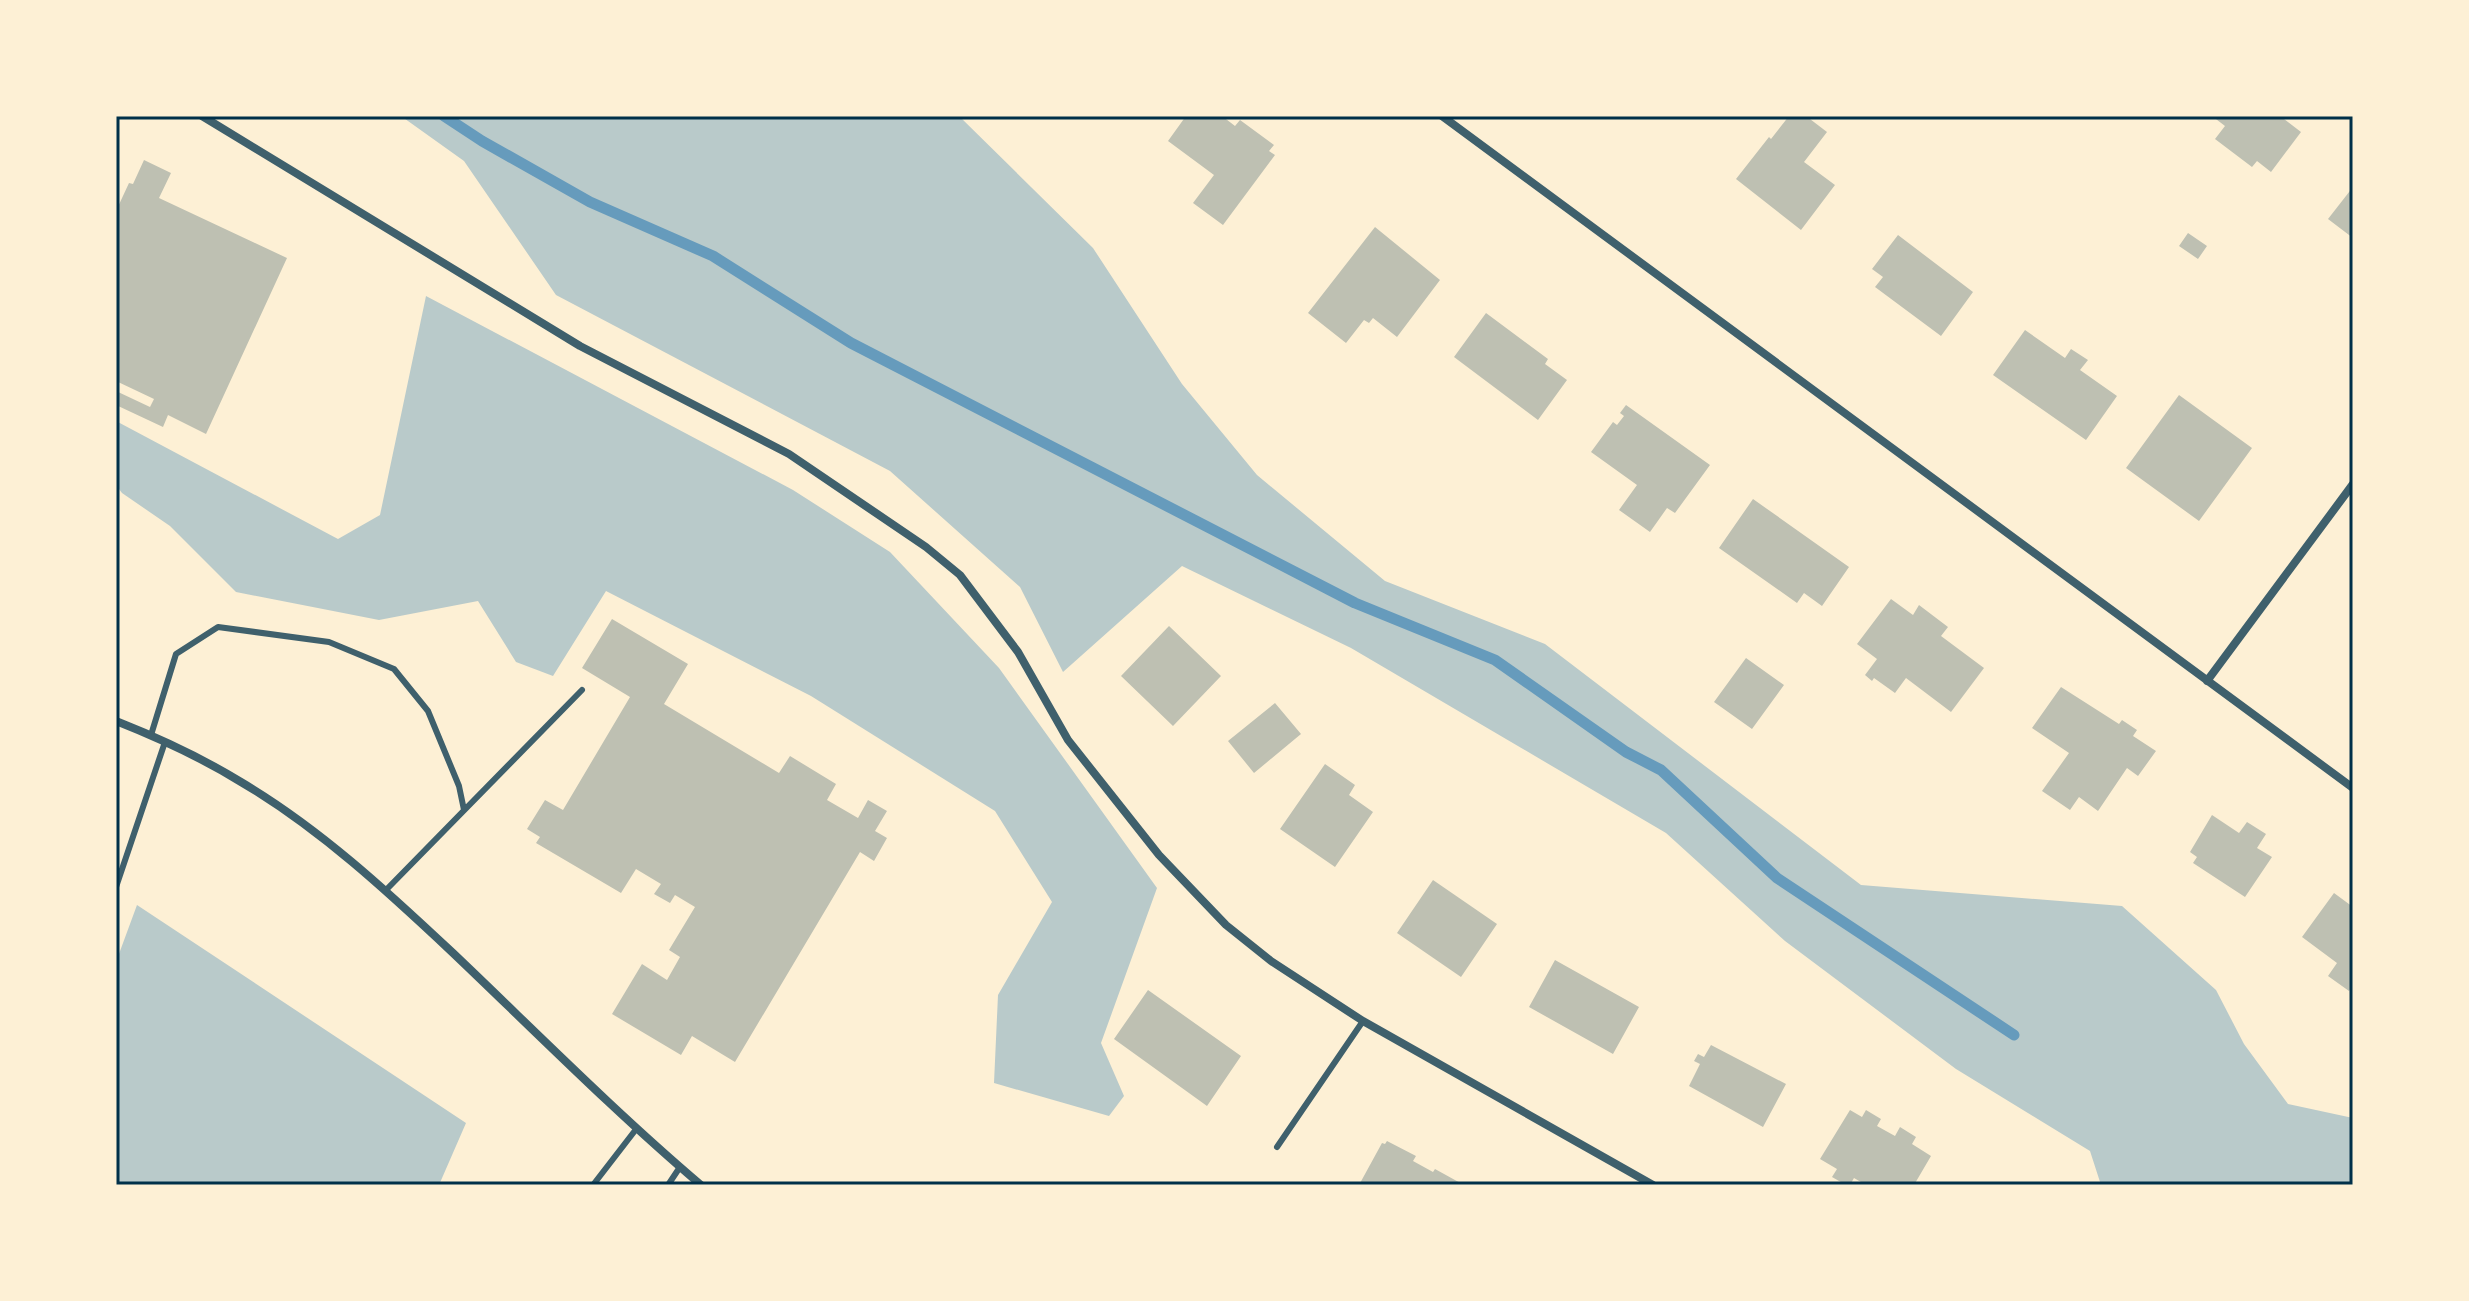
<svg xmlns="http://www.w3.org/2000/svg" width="2469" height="1301" font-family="'Alegreya Sans',sans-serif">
	<rect width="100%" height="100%" fill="#fdf0d5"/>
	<path fill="#b9caca" d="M401,116H959L1093,248L1182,384L1257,475L1385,581L1545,644L1861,885L2122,906L2216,990L2244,1044L2288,1104L2353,1118V1185H2101L2090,1151L1956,1069L1785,941L1666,833L1351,648L1182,566L1063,672L1020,587L890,471L556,295L464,161Z
		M426,296L793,490L890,552L999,668L1157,888L1101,1043L1124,1096L1109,1116L994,1083L998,995L1052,902L995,811L811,696L606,591L553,676L516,662L478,601L379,620L236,592L170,526L122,493L116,485V421L338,539L380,515Z
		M137,905L466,1123L439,1185H116V962Z"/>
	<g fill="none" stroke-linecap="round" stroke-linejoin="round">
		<path stroke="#669bbc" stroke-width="11" d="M444,116L482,141L590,202L713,256L851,343L1355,603L1495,660L1626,752L1661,770L1777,878L2014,1035"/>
	</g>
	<path fill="#bec0b2" d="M1186,116H1222L1235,126L1240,120L1274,145L1269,151L1275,155L1223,225L1193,203L1214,175L1168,141Z
		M1789,116H1806L1827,132L1804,162L1835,185L1801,230L1736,179L1769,137L1771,139Z
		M2212,116H2280L2301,132L2271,172L2257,161L2252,167L2215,139L2225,126Z
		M144,160L171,173L159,198L287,258L206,434L168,415L163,427L116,405V391L150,407L154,399L116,381V211L129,183L133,184Z
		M2353,187V238L2328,219Z
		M1375,227L1440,280L1397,337L1373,318L1369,323L1364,320L1346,343L1308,313Z
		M2188,233L2207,246L2198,259L2179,246Z
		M1898,235L1973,292L1941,336L1875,287L1883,277L1872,269Z
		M1486,313L1548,359L1545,364L1567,380L1538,420L1454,357Z
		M2025,330L2065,358L2071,349L2088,360L2080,370L2117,396L2086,440L1993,375Z
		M2179,395L2252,448L2199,521L2126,468Z
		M1626,405L1710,465L1675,513L1667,508L1650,532L1619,510L1637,485L1591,452L1613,422L1617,425L1624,416L1620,413Z
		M1753,499L1849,567L1822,606L1804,593L1797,603L1719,548Z
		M1891,599L1913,615L1919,605L1948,627L1941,636L1984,668L1951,712L1906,678L1895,693L1874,678L1872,681L1865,675L1877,659L1857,644Z
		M612,619L688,664L664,704L779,773L790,756L836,784L827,800L858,818L868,800L887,811L875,831L887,838L874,861L860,852L735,1062L692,1036L681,1055L612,1014L642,964L667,980L680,957L669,950L695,907L675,895L670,903L654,894L661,884L636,869L621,893L536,843L540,837L527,829L545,800L563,810L630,697L582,668Z
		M1169,626L1221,676L1173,726L1121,676Z
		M1746,658L1784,685L1752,729L1714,702Z
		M2061,687L2119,724L2122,720L2137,730L2133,736L2156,751L2138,776L2127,768L2098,811L2079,797L2070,810L2042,791L2069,753L2032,728Z
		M1275,703L1301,734L1254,773L1228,741Z
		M1325,764L1355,785L1349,795L1373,812L1335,867L1280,829Z
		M2212,815L2239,833L2247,822L2266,834L2257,848L2272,857L2245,897L2193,863L2197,857L2190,852Z
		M1433,880L1497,924L1461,977L1397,933Z
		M2334,893L2353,907V985L2349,991L2328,976L2337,963L2302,937Z
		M1555,960L1639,1007L1613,1054L1529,1007Z
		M1148,990L1241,1056L1207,1106L1114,1039Z
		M1711,1045L1786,1084L1763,1127L1689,1086L1700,1064L1694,1061L1698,1054L1704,1057Z
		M1850,1110L1862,1117L1866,1110L1881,1119L1877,1126L1895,1136L1900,1127L1916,1137L1912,1144L1931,1156L1914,1185H1866L1854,1178L1850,1185H1846L1832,1177L1837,1169L1820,1159Z
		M1387,1141L1416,1156L1413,1161L1433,1172L1435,1169L1464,1185H1359L1382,1143L1385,1144Z"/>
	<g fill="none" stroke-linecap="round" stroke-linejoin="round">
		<path stroke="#3f606c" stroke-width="6" d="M151,735L176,654L218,627L329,642L394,669L428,711L459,786L464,810
			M116,887L165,742
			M386,890L582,690
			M1277,1147L1363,1021
			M593,1185L637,1128
			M668,1185L680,1167"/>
		<path stroke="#3f606c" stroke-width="8" d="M202,116L580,346L789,454L926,547L960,575L1018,652L1068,740L1159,855L1226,925L1271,961L1363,1021L1653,1185
			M1442,116L2353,788
			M2207,681L2353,484
			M116,721C159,738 202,758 241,782C319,828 387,891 453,953C535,1031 615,1112 701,1185"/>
	</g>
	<rect width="2469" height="1301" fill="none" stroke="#fdf0d5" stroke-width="236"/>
	<rect x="118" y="118" width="2233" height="1065" fill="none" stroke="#003049" stroke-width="3"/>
</svg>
